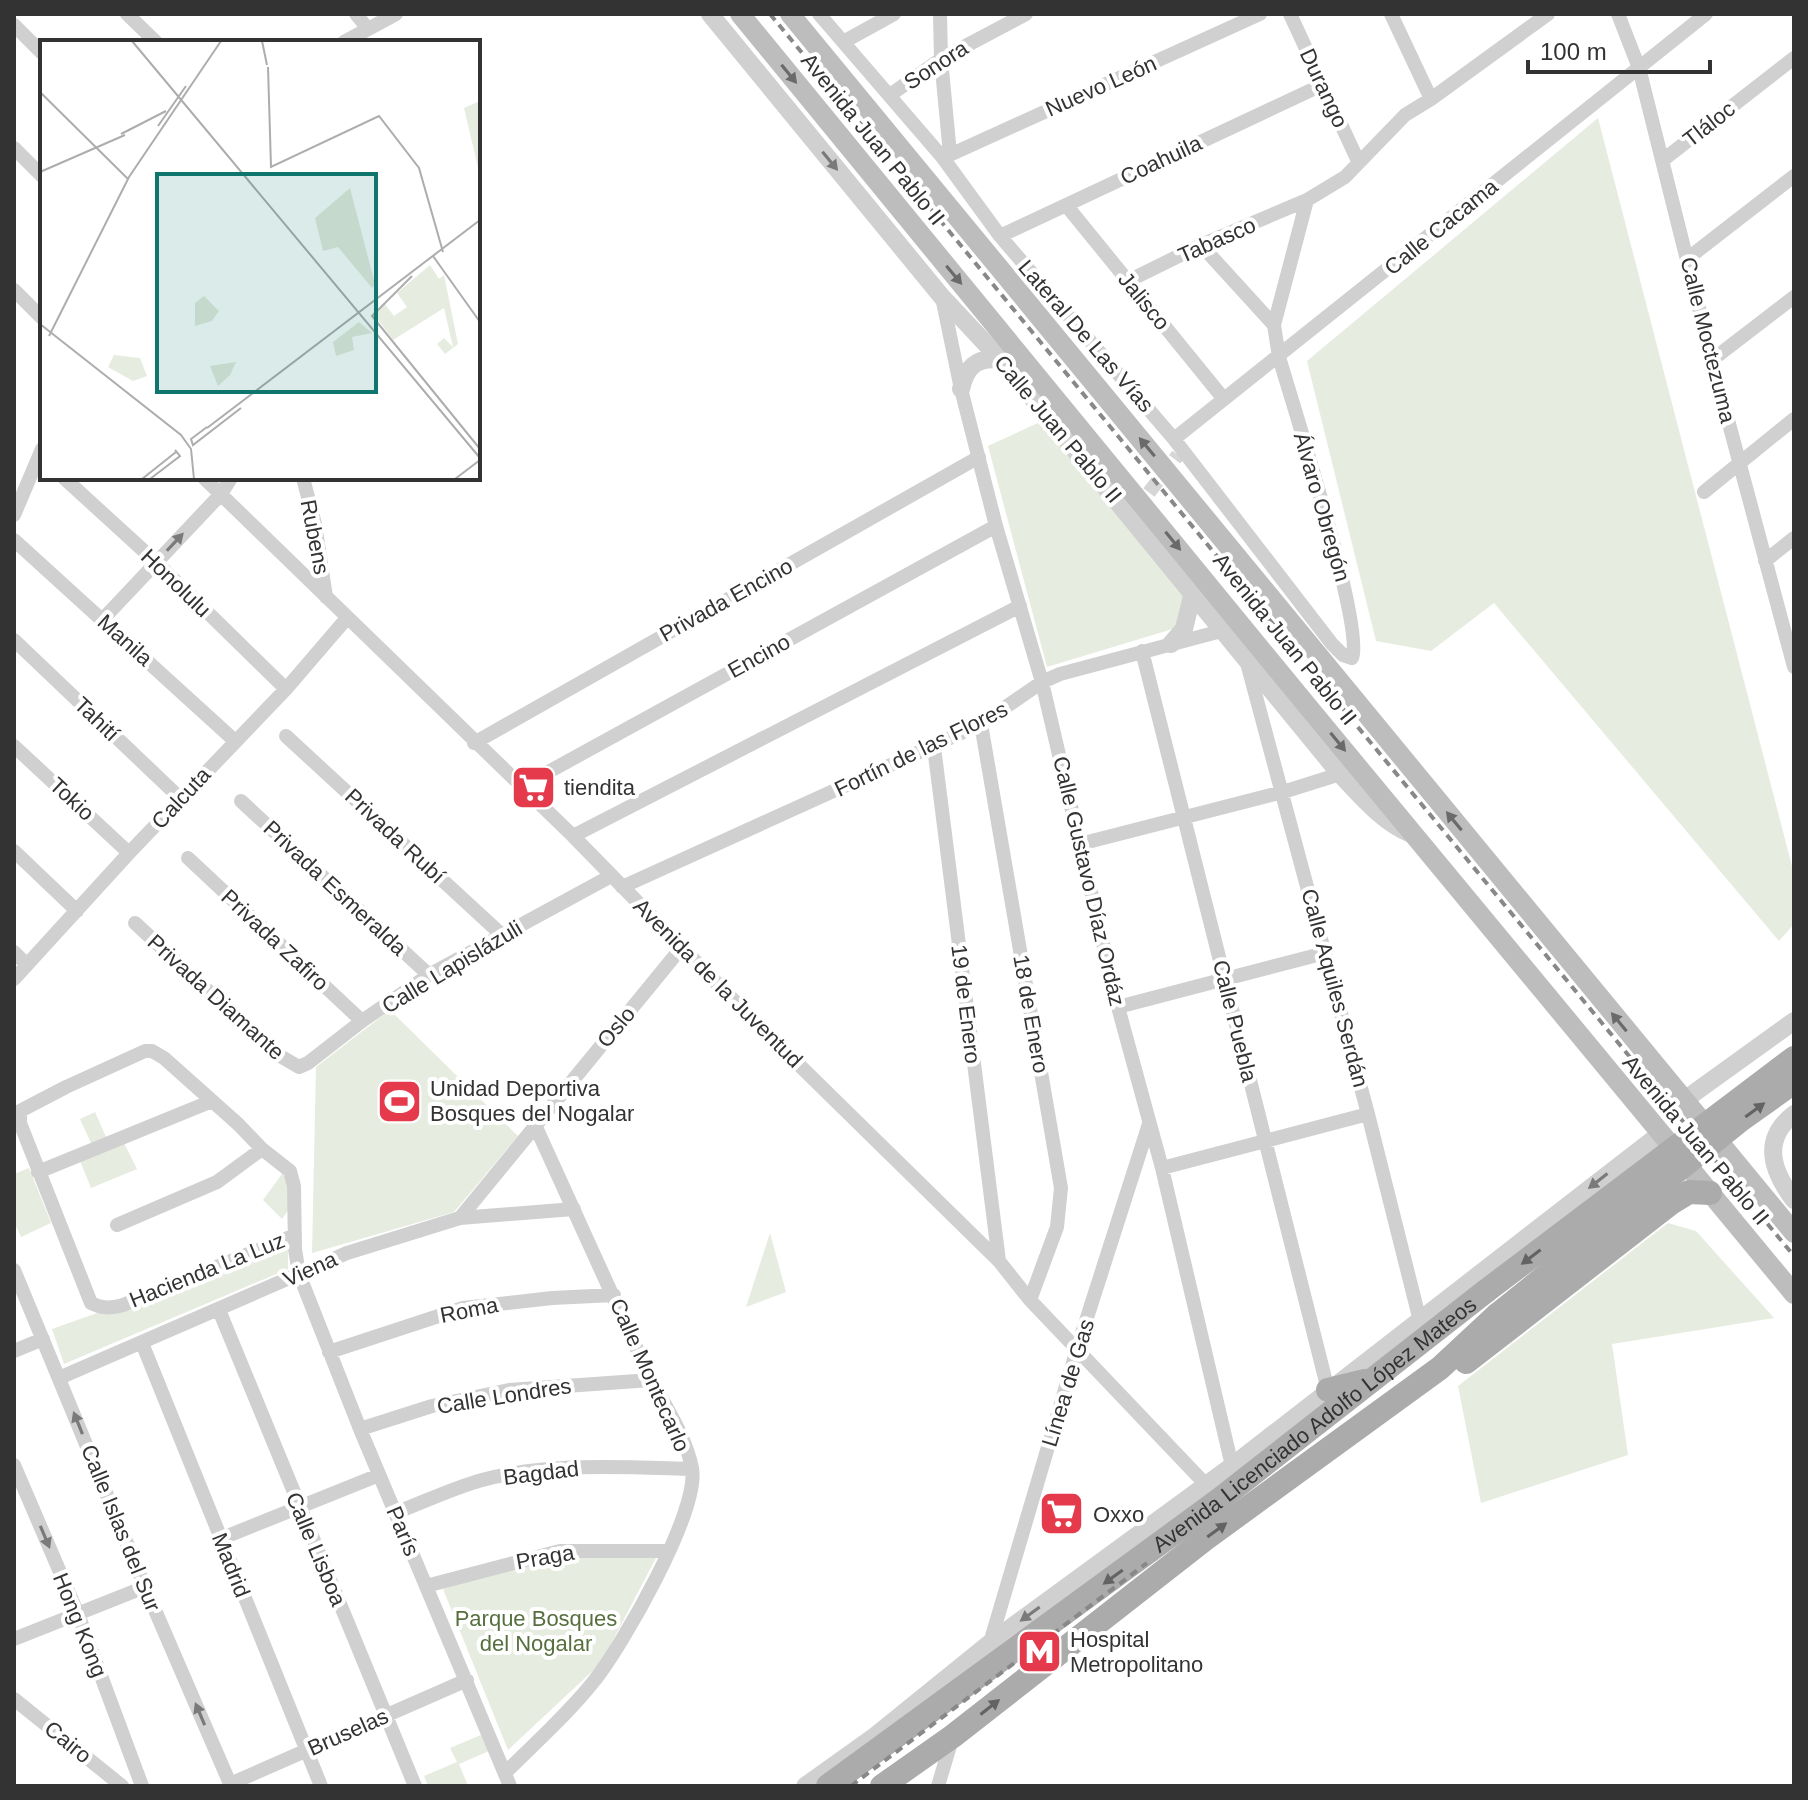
<svg xmlns="http://www.w3.org/2000/svg" width="1808" height="1800" font-family="Arial,sans-serif">
	<rect width="100%" height="100%" fill="#fff"/>
	<path fill="#e6ecdf" d="M1598,118L1794,874V924L1779,941L1494,603L1431,651L1376,641L1307,361Z
		M1040,422L1186,599L1179,627L1047,667L988,446Z
		M390,1010L518,1136L454,1212L312,1253L316,1067Z
		M95,1112L106,1137L91,1143L80,1119Z
		M124,1143L137,1169L91,1188L80,1161Z
		M29,1168L51,1223L21,1237L14,1222V1174Z
		M282,1174L291,1180L290,1208L282,1219L263,1200Z
		M1668,1223L1696,1231L1774,1318L1612,1344L1628,1455L1481,1503L1458,1386Z
		M770,1233L786,1292L746,1307Z
		M288,1245V1269L64,1364L52,1329Z
		M658,1554L601,1663L508,1750L443,1589L543,1558Z
		M481,1735L489,1751L459,1764L468,1786H428L424,1776L457,1762L450,1748Z"/>
	<g fill="none" stroke-linecap="round" stroke-linejoin="round">
		<path stroke="#d6d6d6" stroke-width="14" stroke-dasharray="14 7" stroke-linecap="butt" d="M1136,509L1178,455"/>
		<path stroke="#d0d0d0" stroke-width="14" d="M127,14L156,42
			M356,14L368,29
			M819,14L943,158L1000,236L1174,439L1332,644L1343,655L1352,658C1365,629 1292,402 1279,357L1274,325L1201,245
			M940,14L941,59L950,154
			M1290,14L1358,161
			M1391,14L1431,99
			M1618,14L1639,68L1712,360L1794,667
			M14,25L42,53
			M845,41L894,14
			M344,42L396,14
			M890,95L941,59L1026,14
			M14,148L42,176
			M943,158L1260,14
			M1663,160L1794,58
			M1066,205L1223,398
			M1000,236L1322,85
			M1687,259L1794,176
			M1128,281L1201,245L1307,200L1345,177L1405,115L1431,99L1548,14
			M14,290L42,318
			M942,297L961,389L996,526L1042,682L1118,1007L1162,1168L1232,1466L1229,1474
			M1274,325L1307,200
			M1712,360L1794,297
			M1174,439L1706,14
			M64,478L156,562L286,689
			M204,478L573,836L745,1012L999,1261L1030,1300L1211,1490
			M303,478L315,524L326,597
			M1704,492L1794,419
			M14,515L42,449
			M14,540L235,741
			M1765,561L1794,538
			M103,619L221,494L231,478
			M14,640L181,799
			M1142,651L1328,1390
			M1247,663L1368,1114L1420,1321
			M981,724L1061,1188L1057,1227L1030,1300
			M286,736L503,936
			M474,743L979,457
			M14,746L129,853
			M934,747L999,1261
			M521,787L996,526
			M241,801L429,975
			M573,836L1020,606
			M1080,844L1283,792L1340,774
			M14,851L77,911
			M188,858L362,1021
			M622,887L981,724L1042,682L1060,674L1225,630
			M135,923L275,1053L299,1067L308,1063L362,1021L429,975L611,876
			M14,952L27,965
			M14,979L129,853L286,689L347,618
			M1118,1007L1325,953
			M1162,1168L1368,1114
			M38,1172L212,1101
			M460,1218L682,947
			M117,1225L217,1182L262,1149
			M295,1235L123,1305C111,1308 103,1309 91,1303L20,1123V1111L66,1087L145,1051H152L164,1058L238,1124L262,1149L290,1171L294,1186L295,1249L299,1274L360,1429L510,1786
			M14,1270L145,1587L231,1786
			M219,1310L415,1786
			M142,1343L321,1786
			M14,1351L43,1339
			M329,1352L463,1308L552,1298L614,1295
			M59,1378L347,1253L460,1218L574,1209
			M360,1429L432,1406L509,1390L651,1380
			M14,1465L78,1614L142,1786
			M395,1513C424,1502 453,1488 482,1480C551,1462 623,1467 692,1469
			M220,1539L379,1475
			M426,1586L560,1551H668
			M14,1639L145,1587
			M990,1643L1077,1349L1149,1124
			M14,1699L122,1786
			M505,1773C535,1743 568,1714 594,1681C622,1646 700,1511 692,1468C686,1437 666,1407 651,1380L535,1125
			M230,1784L467,1680
			M938,1786L953,1736"/>
		<path stroke="#d0d0d0" stroke-width="18" d="M710,14L942,297L1001,360L1340,774C1361,796 1382,822 1411,834
			M961,389C966,367 977,356 1001,360
			M1171,644L1184,629L1193,592
			M1683,1101L1794,1021
			M1794,1114C1761,1140 1772,1171 1794,1200
			M805,1786L875,1736L990,1643L1232,1466L1660,1134"/>
		<path stroke="#bdbdbd" stroke-width="20" d="M740,14C1090,441 1440,870 1794,1294
			M790,14L1794,1233"/>
		<g stroke="#ababab" stroke-width="24">
			<path d="M1466,1362L1671,1203L1689,1192L1710,1193"/>
			<path d="M1328,1390L1365,1381"/>
			<path id="s1" d="M828,1786L1219,1500L1486,1291"/>
			<path d="M882,1786L953,1736L1205,1539L1440,1368L1497,1315"/>
		</g>
		<path stroke="#888" stroke-width="4" stroke-dasharray="8 6" stroke-linecap="butt" d="M770,14L1794,1256
			M851,1786L1147,1563"/>
		<path stroke="#ababab" stroke-width="24" d="M1486,1291L1794,1058
			M1497,1315L1742,1119L1794,1082"/>
	</g>
	<defs><path id="oneway-solid" d="M-6-.8H1V-3.2L6.5 0L1 3.2V.8H-6Z" transform="scale(2)"/></defs>
	<g fill="#6a6a6a">
		<use href="#oneway-solid" transform="translate(789 74) rotate(51)"/>
		<use href="#oneway-solid" transform="translate(954 275) rotate(50)"/>
		<use href="#oneway-solid" transform="translate(1147 447) rotate(-130)"/>
		<use href="#oneway-solid" transform="translate(1173 541) rotate(51)"/>
		<use href="#oneway-solid" transform="translate(1338 742) rotate(51)"/>
		<use href="#oneway-solid" transform="translate(1454 821) rotate(-129)"/>
		<use href="#oneway-solid" transform="translate(1619 1022) rotate(-129)"/>
	</g>
	<g fill="#7a7a7a">
		<use href="#oneway-solid" transform="translate(830 161) rotate(51)"/>
		<use href="#oneway-solid" transform="translate(175 542) rotate(-47)"/>
		<use href="#oneway-solid" transform="translate(1598 1181) rotate(142)"/>
		<use href="#oneway-solid" transform="translate(78 1423) rotate(-112)"/>
		<use href="#oneway-solid" transform="translate(45 1537) rotate(67)"/>
		<use href="#oneway-solid" transform="translate(1030 1614) rotate(144)"/>
		<use href="#oneway-solid" transform="translate(200 1714) rotate(-113)"/>
	</g>
	<g fill="#636363">
		<use href="#oneway-solid" transform="translate(1755 1110) rotate(-36)"/>
		<use href="#oneway-solid" transform="translate(1531 1257) rotate(143)"/>
		<use href="#oneway-solid" transform="translate(1217 1530) rotate(-36)"/>
		<use href="#oneway-solid" transform="translate(1113 1577) rotate(144)"/>
		<use href="#oneway-solid" transform="translate(990 1707) rotate(-38)"/>
	</g>
	<defs>
		<symbol id="supermarket-square" viewBox="-11 -11 22 22"><rect x="-9" y="-9" width="18" height="18" rx="4" fill="#e53a4c" stroke="#fff"/><path d="M-6-5.5h2.5l.6 2H6L4.5 2H-2.5L-4.4-4H-6ZM-1.5 3.2a1.3 1.3 0 1 0 .1 0ZM3 3.2a1.3 1.3 0 1 0 .1 0Z" fill="#fff"/></symbol>
		<symbol id="stadium-square" viewBox="-11 -11 22 22"><rect x="-9" y="-9" width="18" height="18" rx="4" fill="#e53a4c" stroke="#fff"/><path d="M0-5a6.5 5 0 1 0 0 10a6.5 5 0 1 0 0-10ZM-3.5-1.8h7v3.6h-7Z" fill="#fff"/></symbol>
		<symbol id="metro-square" viewBox="-11 -11 22 22"><rect x="-9" y="-9" width="18" height="18" rx="4" fill="#e53a4c" stroke="#fff"/><path d="M-5.5 5V-5H-3L0 0L3-5H5.5V5H3V-.5L0 4L-3-.5V5Z" fill="#fff"/></symbol>
	</defs>
	<g fill-rule="evenodd">
		<use href="#supermarket-square" x="508" y="762" width="51" height="51"/>
		<use href="#stadium-square" x="374" y="1076" width="51" height="51"/>
		<use href="#supermarket-square" x="1036" y="1488" width="51" height="51"/>
		<use href="#metro-square" x="1014" y="1626" width="51" height="51"/>
	</g>
	<g text-anchor="middle" dominant-baseline="central" stroke-width="8" stroke-linejoin="round" paint-order="stroke">
		<g font-size="22" fill="#333" stroke="#fff">
			<text transform="translate(936 65) rotate(-33)">Sonora</text>
			<text transform="translate(1101 86) rotate(-24)">Nuevo León</text>
			<text transform="translate(1324 88) rotate(65)">Durango</text>
			<text transform="translate(1709 124) rotate(-38)">Tláloc</text>
			<text transform="translate(873 139) rotate(51)">Avenida Juan Pablo II</text>
			<text transform="translate(1161 160) rotate(-25)">Coahuila</text>
			<text transform="translate(1441 227) rotate(-39)">Calle Cacama</text>
			<text transform="translate(1217 240) rotate(-24)">Tabasco</text>
			<text transform="translate(1144 301) rotate(51)">Jalisco</text>
			<text transform="translate(1086 336) rotate(49)">Lateral De Las Vías</text>
			<text transform="translate(1708 340) rotate(76)">Calle Moctezuma</text>
			<text transform="translate(1058 429) rotate(50)">Calle Juan Pablo II</text>
			<text transform="translate(1322 507) rotate(74)">Álvaro Obregón</text>
			<text transform="translate(315 537) rotate(79)">Rubens</text>
			<text transform="translate(176 583) rotate(44)">Honolulu</text>
			<text transform="translate(726 600) rotate(-29)">Privada Encino</text>
			<text transform="translate(1285 639) rotate(51)">Avenida Juan Pablo II</text>
			<text transform="translate(125 640) rotate(42)">Manila</text>
			<text transform="translate(759 656) rotate(-29)">Encino</text>
			<text transform="translate(97 719) rotate(44)">Tahití</text>
			<text transform="translate(921 749) rotate(-26)">Fortín de las Flores</text>
			<text transform="translate(181 798) rotate(-47)">Calcuta</text>
			<text transform="translate(72 799) rotate(43)">Tokio</text>
			<text transform="translate(395 836) rotate(43)">Privada Rubí</text>
			<text transform="translate(1089 881) rotate(77)">Calle Gustavo Díaz Ordáz</text>
			<text transform="translate(335 888) rotate(43)">Privada Esmeralda</text>
			<text transform="translate(275 940) rotate(43)">Privada Zafiro</text>
			<text transform="translate(452 967) rotate(-31)">Calle Lapislázuli</text>
			<text transform="translate(718 983) rotate(45)">Avenida de la Juventud</text>
			<text transform="translate(1335 988) rotate(75)">Calle Aquiles Serdán</text>
			<text transform="translate(216 997) rotate(42)">Privada Diamante</text>
			<text transform="translate(966 1004) rotate(83)">19 de Enero</text>
			<text transform="translate(1031 1014) rotate(80)">18 de Enero</text>
			<text transform="translate(1235 1021) rotate(76)">Calle Puebla</text>
			<text transform="translate(616 1027) rotate(-50)">Oslo</text>
			<text transform="translate(1696 1140) rotate(50)">Avenida Juan Pablo II</text>
			<text transform="translate(310 1269) rotate(-24)">Viena</text>
			<text transform="translate(207 1270) rotate(-22)">Hacienda La Luz</text>
			<text transform="translate(469 1310) rotate(-11)">Roma</text>
			<text transform="translate(650 1375) rotate(66)">Calle Montecarlo</text>
			<text transform="translate(1068 1383) rotate(-73)">Línea de Gas</text>
			<text transform="translate(504 1396) rotate(-9)">Calle Londres</text>
			<text stroke="none"><textPath href="#s1" startOffset="606">Avenida Licenciado Adolfo López Mateos</textPath></text>
			<text transform="translate(541 1473) rotate(-7)">Bagdad</text>
			<text transform="translate(121 1528) rotate(68)">Calle Islas del Sur</text>
			<text transform="translate(403 1531) rotate(67)">París</text>
			<text transform="translate(316 1549) rotate(67)">Calle Lisboa</text>
			<text transform="translate(545 1557) rotate(-10)">Praga</text>
			<text transform="translate(231 1565) rotate(68)">Madrid</text>
			<text transform="translate(80 1625) rotate(68)">Hong Kong</text>
			<text transform="translate(348 1732) rotate(-24)">Bruselas</text>
			<text transform="translate(68 1742) rotate(39)">Cairo</text>
		</g>
		<g font-size="22" fill="#333" stroke="#fff" text-anchor="start">
			<text x="564" y="787">tiendita</text>
			<text x="430" y="1088">Unidad Deportiva<tspan x="430" dy="25">Bosques del Nogalar</tspan></text>
			<text x="1093" y="1514">Oxxo</text>
			<text x="1070" y="1639">Hospital<tspan x="1070" dy="25">Metropolitano</tspan></text>
		</g>
		<g font-size="22" fill="#576f3f" stroke="#fff">
			<text x="536" y="1618">Parque Bosques<tspan x="536" dy="25">del Nogalar</tspan></text>
		</g>
	</g>
	<g transform="translate(40 40)">
		<rect width="440" height="440" fill="#fff"/>
		<path d="M440,61V136L424,68ZM310,148L335,244L332,248L298,207L283,211L275,178ZM390,225L399,239L404,235L418,304L405,314L397,304L404,298L413,307L404,268L353,300L333,273L344,263L354,276L367,267L357,253ZM164,256L179,271L172,281L155,286V263ZM319,282L332,293L312,297L314,310L296,316L293,302ZM74,315L100,318L107,336L93,341L68,327ZM196,322L190,335L178,346L170,326Z" fill="#e6ecdf"/>
		<path fill="none" stroke="#adadad" stroke-width="2" d="M92,1L440,418M222,1L227,25M228,27L231,127L339,76L379,128L403,212M0,52L88,139M118,86L146,46M81,94L126,71M0,132L85,95M393,216L440,282M372,236L332,276L440,409M0,284L141,395L151,409L154,439M9,296L89,137L181,1M167,387L151,399L153,405L201,368M167,388L440,180M102,439L136,412M110,439L140,416L135,410M415,439L440,420"/>
		<path fill="#0f766e" fill-opacity="0.15" stroke="#0f766e" stroke-width="4" d="M117,134H336V352H117Z"/>
		<rect width="440" height="440" fill="none" stroke="#333" stroke-width="4"/>
	</g>
	<rect width="1808" height="1800" fill="none" stroke="#333333" stroke-width="32"/>
	<path d="M1528 60v12h182v-12" fill="none" stroke="#333333" stroke-width="4"/>
	<text x="1540" y="60" font-size="24" fill="#333333" stroke="#ffffff" stroke-width="6" paint-order="stroke">100 m</text>
</svg>
